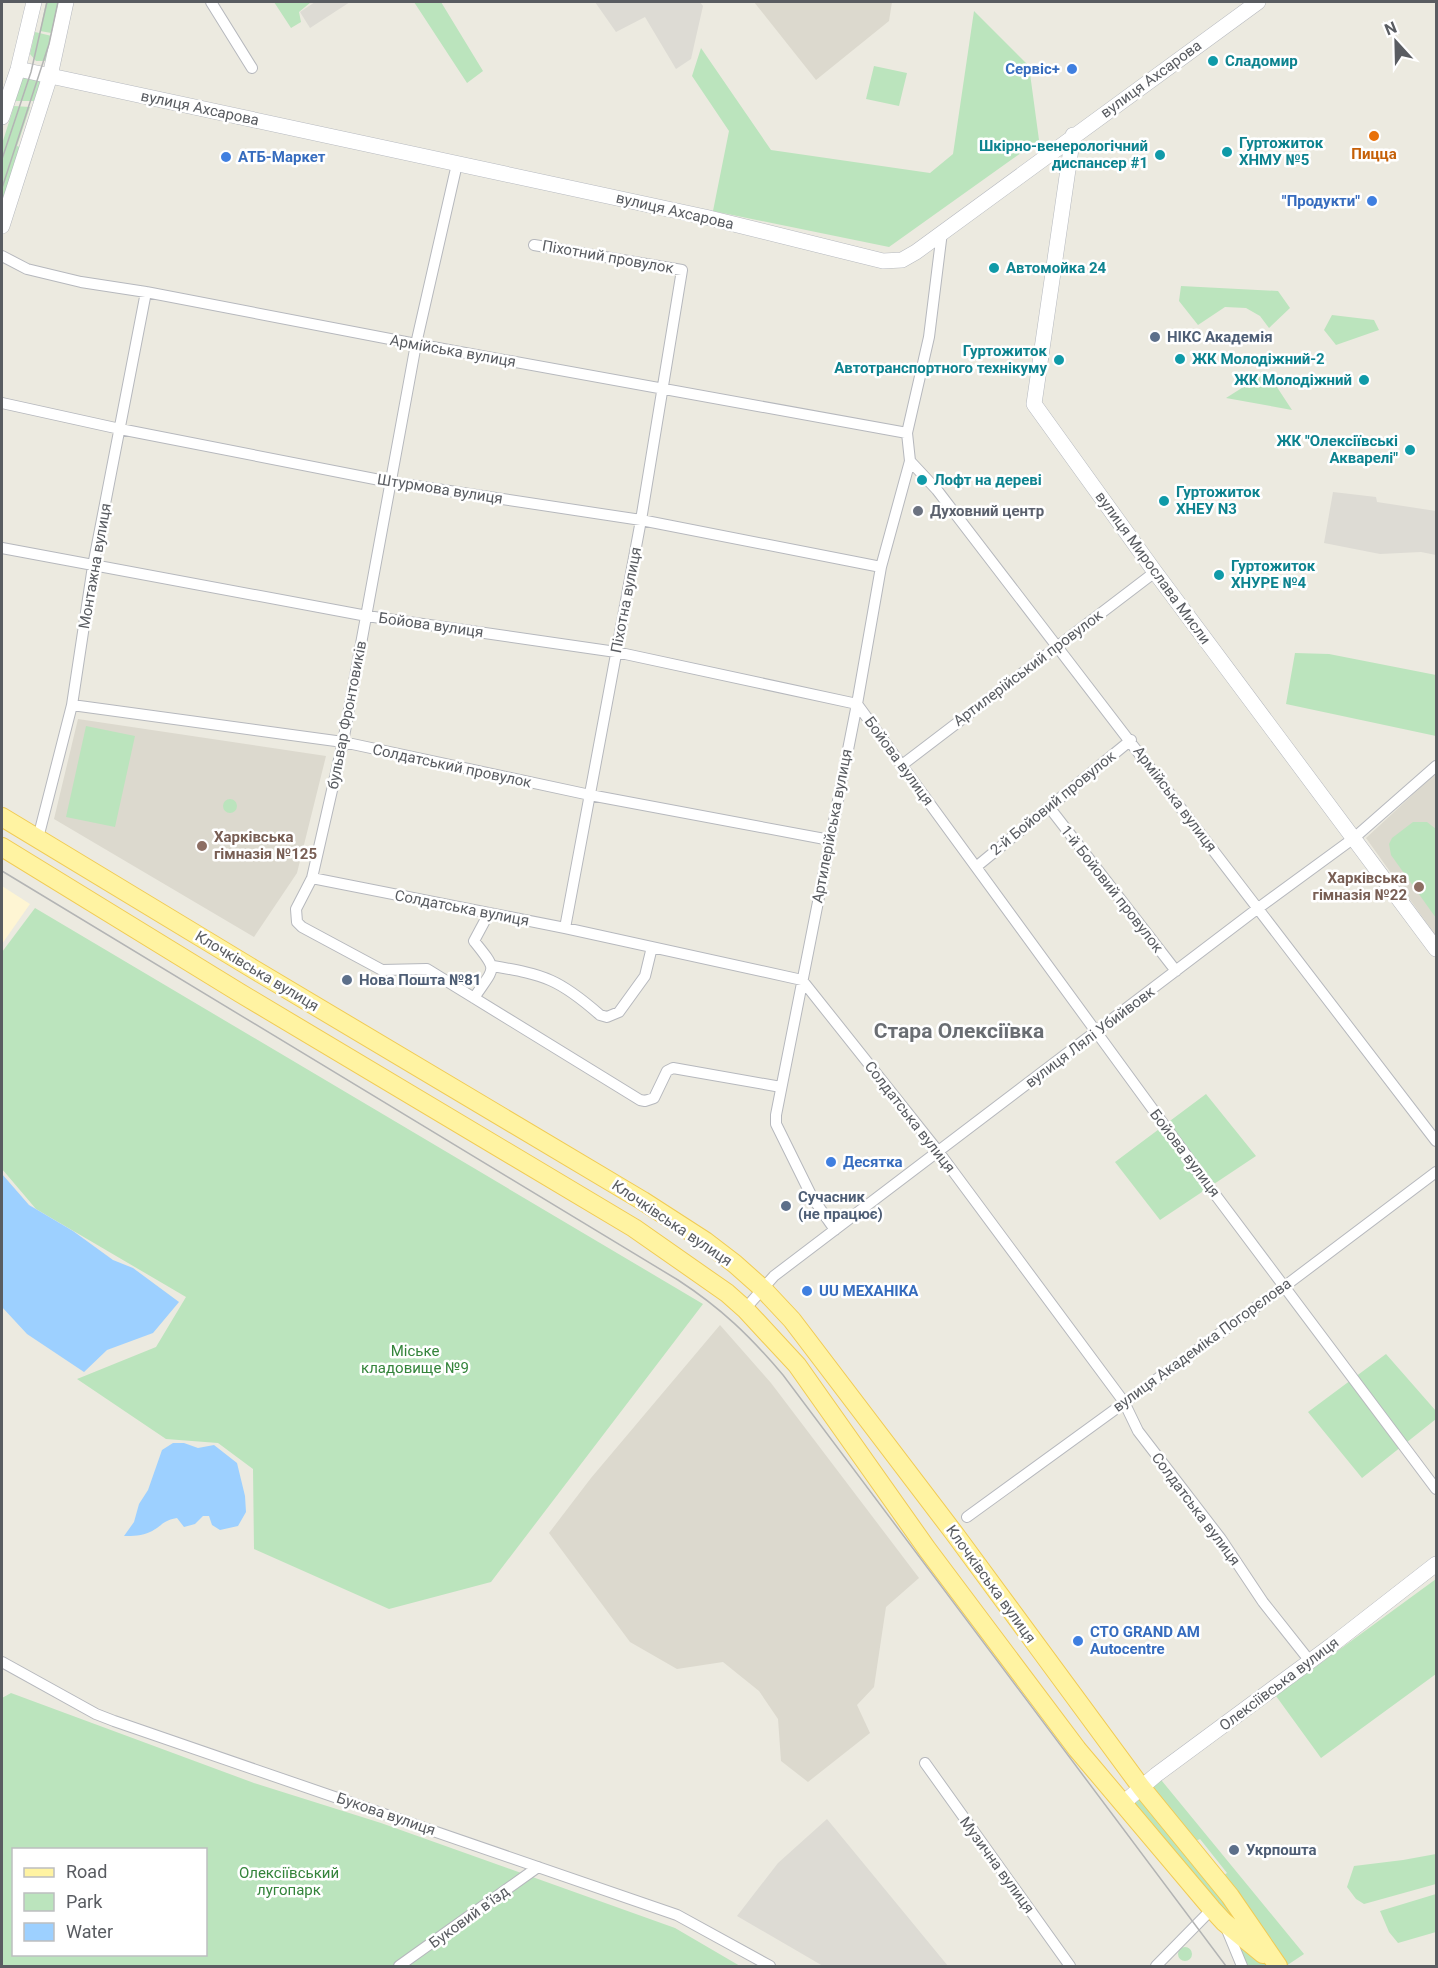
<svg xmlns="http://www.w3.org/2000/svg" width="1438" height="1968" font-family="Roboto,sans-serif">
	<rect width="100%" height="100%" fill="#eceae0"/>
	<path fill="#fef5d3" d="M2,886L30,904L2,944Z"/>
	<path fill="#dddbd4" d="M315,2H350L310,28L300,12Z
		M595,2H700L703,6L691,59L676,69L645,17L616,32Z
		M1333,492L1376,497L1377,502L1436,511V555L1421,552L1380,554L1324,543Z
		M827,1819L948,1966H823L737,1916L778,1863Z"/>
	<path fill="#dcd9ce" d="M754,2H892L889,21L816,80Z
		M78,719L326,756L297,873L254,937L54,819Z
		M1436,773V936L1366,838Z
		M720,1325L771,1383L919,1578L886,1607L874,1687L857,1705L870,1733L808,1782L781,1761L778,1719L759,1691L723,1662L677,1669L630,1642L549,1533L591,1478Z"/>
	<path fill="#bbe4bd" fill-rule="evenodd" d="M46,2H64L57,34L40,31Z
		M274,2H311L299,12L301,22L291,28Z
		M414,2H441L483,71L467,83Z
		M974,11L1029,66L1039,140L889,247L713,211L729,131L692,76L701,48L771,150L930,173L953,154Z
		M35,32L56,37L49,58L46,61H36L30,54Z
		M874,66L907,73L899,106L866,99Z
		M25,77L41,81L38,101H15L22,80Z
		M14,106L30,107L17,146L23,148L2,208V144Z
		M1181,286L1278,291L1290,308L1269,328L1260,316L1246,308L1225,307L1198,325L1179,301Z
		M1332,315L1374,320L1379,330L1336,345L1324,330Z
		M1267,372L1292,410L1226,398Z
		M1295,653L1329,654L1436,675V736L1286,704Z
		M86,726L135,736L115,827L66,817Z
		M223 806a7 7 0 1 1 14 0a7 7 0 1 1-14 0Z
		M1413,822H1427L1436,829V918L1391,855L1389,844L1392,838Z
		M35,908L703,1304L491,1582L389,1609L254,1549L253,1469L218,1443L166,1439L77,1379L156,1347L186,1297L36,1209L2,1169V952Z
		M1206,1094L1256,1156L1160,1220L1115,1162Z
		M1386,1354L1436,1411V1419L1362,1478L1308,1412Z
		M1436,1579V1674L1321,1758L1276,1696Z
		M11,1693L254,1783L381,1823L675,1928L740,1966H2V1698ZM14,1850H206V1954H14Z
		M1156,1775L1162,1781L1304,1954L1286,1966H1246L1212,1909L1122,1804ZM1200,1839L1227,1873L1217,1880L1188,1844Z
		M1436,1854V1884L1364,1904L1356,1899L1347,1887L1354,1866L1403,1860Z
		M1436,1894V1932L1398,1943L1389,1932L1380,1911Z
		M1178 1954a7 7 0 1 1 14 0a7 7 0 1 1-14 0Z"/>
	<path fill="#9dd0ff" d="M2,1174L29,1205L73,1231L113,1260L133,1268L179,1302L153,1333L107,1350L84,1372L27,1334L2,1307Z
		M173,1443H184L198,1448L214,1445L237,1463L245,1496L246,1512L238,1526L220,1530L212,1525L209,1516H203L195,1524L184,1527L177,1518C161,1521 163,1526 150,1532C142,1536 133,1536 124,1536L134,1522L139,1504L148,1490L162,1450Z"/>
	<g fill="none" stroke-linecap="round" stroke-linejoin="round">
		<defs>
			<path id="street" d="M211,2L252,68
				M457,164L416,344L343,742L312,878L296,909L297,922L302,927L382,970L427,969L640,1100L645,1101L654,1098L667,1071L673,1068L781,1087
				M534,245L682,270L641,520L565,928
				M2,256L27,269L81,282L146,292L416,344L907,433
				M2,403L120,429L390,482L641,520L881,567
				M910,461L937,490C1104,707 1269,925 1436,1141
				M2,548L367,616L616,652L857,704L1208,1185L1436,1489
				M72,705L343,742L590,795L830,840
				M902,765L1155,572
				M1049,807L1176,971
				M38,838L72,705L93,566L146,292
				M976,867L1131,740
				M312,878L565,928L802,980L938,1151L1124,1402L1138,1431L1221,1539L1263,1602L1309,1660
				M493,966C545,975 559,979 600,1015L607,1017L619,1012L645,976L652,947
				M474,998C495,966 499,972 474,941L489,913
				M835,1230L812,1197L776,1124V1115L857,704L881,567L910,461L907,433L929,337L942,232
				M745,1309L774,1276L1257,909L1354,838L1436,766
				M967,1517L1285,1286L1436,1172
				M2,1662L96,1714L114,1721L677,1915L770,1966
				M925,1763L1070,1966
				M1225,1925L1242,1966
				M399,1966L538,1867
				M1156,1966L1212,1909"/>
			<path id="secondary" d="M18,69L705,217L883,261L902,260L916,252L1258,2
				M2,117L18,69L34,2
				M1073,135L1034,404L1155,572L1436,949
				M2,226L50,76L66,2
				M1122,1804L1156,1775L1332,1645L1436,1564"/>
			<path id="primary" d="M2,817L255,970L643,1201L705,1241L735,1264L762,1288L792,1320L954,1533L1141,1787L1230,1896L1278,1966
				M2,847L240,993L634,1228L727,1293L745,1309L797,1365L927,1549L1077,1749L1212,1909L1224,1922L1263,1954"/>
		</defs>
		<use href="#street" stroke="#b6b8bd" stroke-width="12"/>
		<use href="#secondary" stroke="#b6b9bf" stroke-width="16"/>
		<use href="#primary" stroke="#f1cb54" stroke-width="20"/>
		<use href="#street" stroke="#fff" stroke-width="10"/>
		<use href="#secondary" stroke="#fff" stroke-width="15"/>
		<use href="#primary" stroke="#fff3a2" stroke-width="18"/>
		<path stroke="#b3b4b4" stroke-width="1.5" d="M2,159L31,72L47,2
			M2,188L49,44L58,2
			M2,871L678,1280C721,1308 750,1336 783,1375L1226,1966"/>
	</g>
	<g fill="#0f9aa8" stroke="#fff" stroke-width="2">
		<circle cx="1213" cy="61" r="6"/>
		<circle cx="1227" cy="152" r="6"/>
		<circle cx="1160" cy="155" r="6"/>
		<circle cx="994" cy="268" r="6"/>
		<circle cx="1180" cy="359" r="6"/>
		<circle cx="1059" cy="360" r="6"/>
		<circle cx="1364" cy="380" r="6"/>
		<circle cx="1410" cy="450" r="6"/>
		<circle cx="922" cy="480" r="6"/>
		<circle cx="1164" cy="501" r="6"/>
		<circle cx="1219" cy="575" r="6"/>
	</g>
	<g fill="#3f7fe0" stroke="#fff" stroke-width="2">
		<circle cx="1072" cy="69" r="6"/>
		<circle cx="226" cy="157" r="6"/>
		<circle cx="1372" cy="201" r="6"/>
		<circle cx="831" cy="1162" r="6"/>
		<circle cx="807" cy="1291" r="6"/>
		<circle cx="1078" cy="1641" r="6"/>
	</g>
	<circle fill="#e8710a" stroke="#fff" stroke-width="2" cx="1374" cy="136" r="6"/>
	<g fill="#5c6f8a" stroke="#fff" stroke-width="2">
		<circle cx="1155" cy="337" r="6"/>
		<circle cx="347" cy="980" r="6"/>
		<circle cx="786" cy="1206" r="6"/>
		<circle cx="1234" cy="1850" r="6"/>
	</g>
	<circle fill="#6b7280" stroke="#fff" stroke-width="2" cx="918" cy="511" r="6"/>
	<g fill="#8d6e63" stroke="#fff" stroke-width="2">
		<circle cx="202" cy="846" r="6"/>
		<circle cx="1419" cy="887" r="6"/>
	</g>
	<g text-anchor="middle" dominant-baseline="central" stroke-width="5" stroke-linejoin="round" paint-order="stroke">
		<g font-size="15" font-weight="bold" fill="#0d838f" stroke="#fff" text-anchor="start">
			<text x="1225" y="61">Сладомир</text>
			<text x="1239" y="143">Гуртожиток<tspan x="1239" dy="17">ХНМУ №5</tspan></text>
			<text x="1148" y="146" text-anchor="end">Шкірно-венерологічний<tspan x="1148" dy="17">диспансер #1</tspan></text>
			<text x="1006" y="268">Автомойка 24</text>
			<text x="1047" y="351" text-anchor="end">Гуртожиток<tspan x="1047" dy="17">Автотранспортного технікуму</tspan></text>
			<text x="1192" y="359">ЖК Молодіжний-2</text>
			<text x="1352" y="380" text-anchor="end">ЖК Молодіжний</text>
			<text x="1398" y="441" text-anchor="end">ЖК "Олексіївські<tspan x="1398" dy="17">Акварелі"</tspan></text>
			<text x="934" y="480">Лофт на дереві</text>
			<text x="1176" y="492">Гуртожиток<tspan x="1176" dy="17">ХНЕУ N3</tspan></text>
			<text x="1231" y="566">Гуртожиток<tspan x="1231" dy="17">ХНУРЕ №4</tspan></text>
		</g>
		<g font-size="15" font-weight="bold" fill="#366cbe" stroke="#fff" text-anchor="start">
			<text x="1060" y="69" text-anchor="end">Сервіс+</text>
			<text x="238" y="157">АТБ-Маркет</text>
			<text x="1360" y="201" text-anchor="end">"Продукти"</text>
			<text x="843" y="1162">Десятка</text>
			<text x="819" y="1291">UU МЕХАНІКА</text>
			<text x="1090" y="1632">СТО GRAND AM<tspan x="1090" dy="17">Autocentre</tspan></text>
		</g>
		<g font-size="15" fill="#595c61" stroke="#fff">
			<text transform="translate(1151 79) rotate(-36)">вулиця Ахсарова</text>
			<text transform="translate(200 108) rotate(12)">вулиця Ахсарова</text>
			<text transform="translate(675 211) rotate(13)">вулиця Ахсарова</text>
			<text transform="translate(608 257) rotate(10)">Піхотний провулок</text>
			<text transform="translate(453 351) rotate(10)">Армійська вулиця</text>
			<text transform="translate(440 489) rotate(9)">Штурмова вулиця</text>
			<text transform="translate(95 566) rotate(-80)">Монтажна вулиця</text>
			<text transform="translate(1153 568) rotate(54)">вулиця Мирослава Мисли</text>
			<text transform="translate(626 600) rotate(-79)">Піхотна вулиця</text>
			<text transform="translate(431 625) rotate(8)">Бойова вулиця</text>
			<text transform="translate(1028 668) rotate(-37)">Артилерійський провулок</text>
			<text transform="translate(347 715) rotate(-79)">бульвар Фронтовиків</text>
			<text transform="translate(899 761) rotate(54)">Бойова вулиця</text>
			<text transform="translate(452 766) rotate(12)">Солдатський провулок</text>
			<text transform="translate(1175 799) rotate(53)">Армійська вулиця</text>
			<text transform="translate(1053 803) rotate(-39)">2-й Бойовий провулок</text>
			<text transform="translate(832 826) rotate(-79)">Артилерійська вулиця</text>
			<text transform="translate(1112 889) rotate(52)">1-й Бойовий провулок</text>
			<text transform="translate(462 908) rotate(11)">Солдатська вулиця</text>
			<text transform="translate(257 971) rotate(31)">Клочківська вулиця</text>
			<text transform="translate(1090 1037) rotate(-37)">вулиця Лялі Убийвовк</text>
			<text transform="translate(910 1117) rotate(52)">Солдатська вулиця</text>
			<text transform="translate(1185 1153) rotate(53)">Бойова вулиця</text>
			<text transform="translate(672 1223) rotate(34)">Клочківська вулиця</text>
			<text transform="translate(1202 1345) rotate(-36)">вулиця Академіка Погорєлова</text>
			<text transform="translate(1196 1509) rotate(53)">Солдатська вулиця</text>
			<text transform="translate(991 1584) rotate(54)">Клочківська вулиця</text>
			<text transform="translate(1279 1684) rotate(-37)">Олексіївська вулиця</text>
			<text transform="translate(386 1814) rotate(19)">Букова вулиця</text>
			<text transform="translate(997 1865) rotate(54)">Музична вулиця</text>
			<text transform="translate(469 1917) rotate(-36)">Буковий в'їзд</text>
		</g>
		<g font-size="15" font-weight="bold" fill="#c56008" stroke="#fff">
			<text x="1374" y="154">Пицца</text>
		</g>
		<g font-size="15" font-weight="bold" fill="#4e5e75" stroke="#fff" text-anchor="start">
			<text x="1167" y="337">НІКС Академія</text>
			<text x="359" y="980">Нова Пошта №81</text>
			<text x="798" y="1197">Сучасник<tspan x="798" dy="17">(не працює)</tspan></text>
			<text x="1246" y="1850">Укрпошта</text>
		</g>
		<g font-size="15" font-weight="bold" fill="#5b616d" stroke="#fff" text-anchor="start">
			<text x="930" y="511">Духовний центр</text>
		</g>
		<g font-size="15" font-weight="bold" fill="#785e54" stroke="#fff" text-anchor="start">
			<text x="214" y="837">Харківська<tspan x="214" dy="17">гімназія №125</tspan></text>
			<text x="1407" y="878" text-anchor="end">Харківська<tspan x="1407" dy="17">гімназія №22</tspan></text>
		</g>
		<g font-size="15" fill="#34843b" stroke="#fff">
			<text x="415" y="1351">Міське<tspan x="415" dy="17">кладовище №9</tspan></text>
			<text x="289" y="1873">Олексіївський<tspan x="289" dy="17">лугопарк</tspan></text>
		</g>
		<g font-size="21" font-weight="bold" fill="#6a6e73" stroke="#fff">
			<text x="959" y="1031">Стара Олексіївка</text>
		</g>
	</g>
	<rect width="1438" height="1968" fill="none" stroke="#595c61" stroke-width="6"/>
	<rect x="12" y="1848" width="195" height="108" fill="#ffffff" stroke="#bdbec0" stroke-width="1.5"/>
	<rect x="24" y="1868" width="30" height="9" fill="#fff3a2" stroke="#bdbec0" stroke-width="1.5"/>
	<text x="66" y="1878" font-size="18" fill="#595c61">Road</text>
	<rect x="24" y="1893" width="30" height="18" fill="#bbe4bd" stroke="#bdbec0" stroke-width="1.5"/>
	<text x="66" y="1908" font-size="18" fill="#595c61">Park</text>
	<rect x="24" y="1923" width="30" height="18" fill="#9dd0ff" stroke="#bdbec0" stroke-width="1.5"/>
	<text x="66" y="1938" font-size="18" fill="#595c61">Water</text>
	<g transform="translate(1396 42) rotate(338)" stroke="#ffffff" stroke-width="4.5" paint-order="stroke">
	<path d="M0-4.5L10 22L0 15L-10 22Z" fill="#595c61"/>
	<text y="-9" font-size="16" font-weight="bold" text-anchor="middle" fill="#595c61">N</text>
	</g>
</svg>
